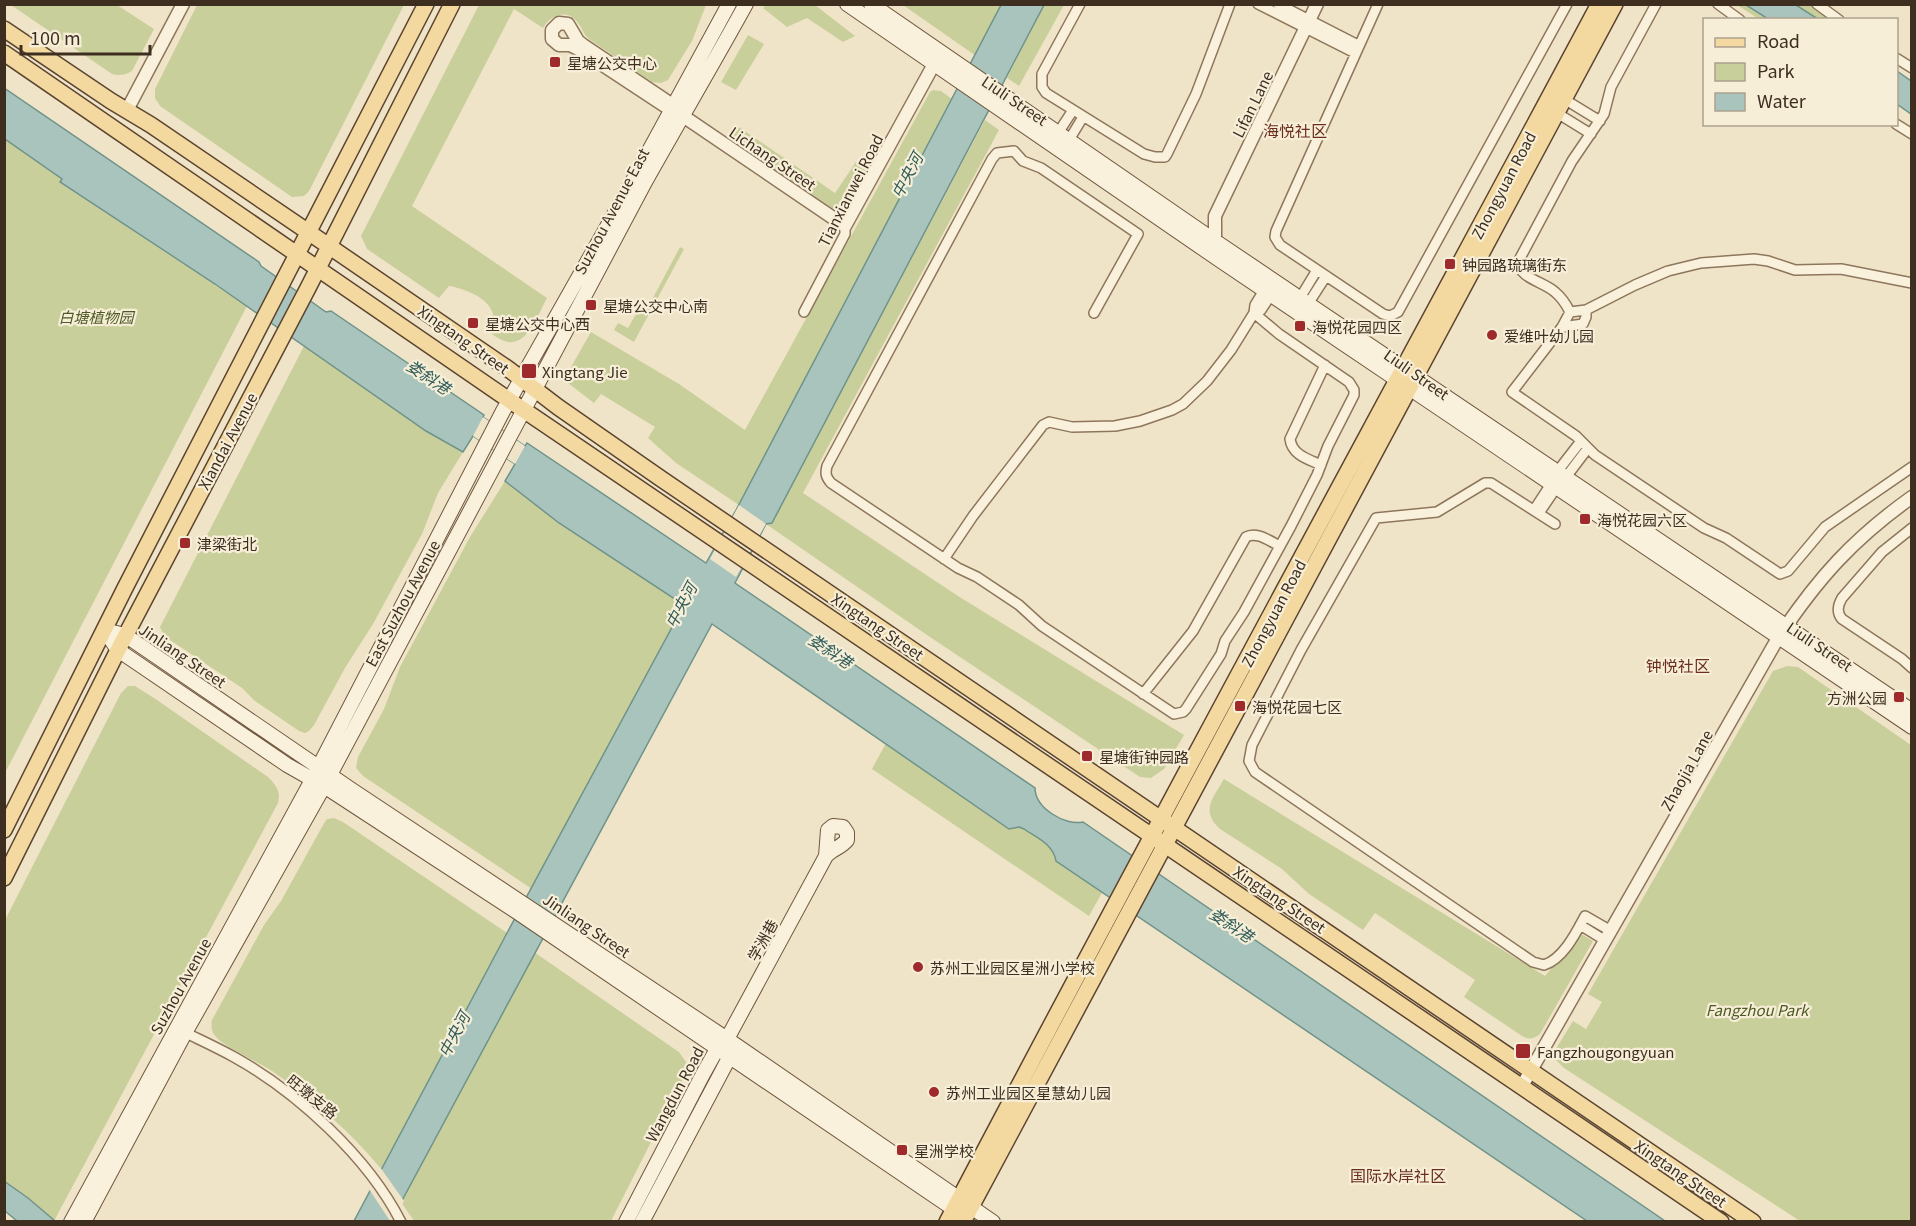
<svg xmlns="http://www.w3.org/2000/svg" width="1916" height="1226" font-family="Georgia,'Noto Sans SC',serif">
	<rect width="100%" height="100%" fill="#f0e4c8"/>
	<path fill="#c9cf9b" d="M11,5H117L154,29L132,71C126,75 119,76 112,74Z
		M197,5H404L309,191L304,196L292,197L160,106L155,98V89Z
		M479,5H706L692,41L668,80L661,83L652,82L589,39C583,34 583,29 578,23C568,8 550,15 543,28L514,9L412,206L547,298C539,312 529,345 508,342C500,341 490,332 483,328L490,322L493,314C488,297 465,289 449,286L439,298L367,249L361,236Z
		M766,5H815L855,36L843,42L807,18L787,27L763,8Z
		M903,5H1001L976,56Z
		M1044,5H1064L1019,86L1007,78Z
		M1737,5H1746L1768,19H1759Z
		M1796,5H1810L1833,19H1818Z
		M748,35L764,44L736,90L721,82Z
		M933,90L941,91L952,99L739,505L676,463L648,438L655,427L601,394L594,403L568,383L567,374L591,332L679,384L745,430L930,92Z
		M985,120L999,130L803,493L958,596L1184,735L1164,769L1151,778L1140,777L927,635L766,524L772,522Z
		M739,127L835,193L856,162L866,171L844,204L835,210L730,138Z
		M5,139L62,179L60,183L247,306L5,773Z
		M680,247L684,249L634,342L614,330L618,323L628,328L640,307L646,311Z
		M304,346L426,431L463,452L438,493L422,534L373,624L345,668L314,725L309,731L305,733L299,731L255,701L242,688L164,636L160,627Z
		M505,481L559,523L684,605L532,889L363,776L356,768L358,757L384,709L400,667L470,537Z
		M1787,666L1798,667L1911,745V1221H1800L1564,1068L1555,1059L1557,1047L1573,1021L1586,1029L1602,1002L1588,994L1773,671Z
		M128,686H135L154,698L268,777C276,785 281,791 278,803L54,1221L5,1181L4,922L121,693Z
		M886,743L1009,829L1019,827L1024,829C1037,838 1053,844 1056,861L1103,891L1089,916L872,769Z
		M1224,779L1545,976L1581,934L1593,941L1540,1034C1533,1039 1530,1040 1522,1036L1464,997L1475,980L1375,913L1363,930L1309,894L1282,869L1220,829C1200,811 1213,798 1224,779Z
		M334,818L343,822L507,933L382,1170C350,1131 313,1099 272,1071C257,1061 226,1048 216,1037C211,1032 211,1026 212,1020L264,925L281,901L323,825L327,819Z
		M534,952L679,1052L686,1062L684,1077L611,1221H414L401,1202Z"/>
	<path fill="#a9c4bc" stroke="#6f938a" stroke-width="1.5" d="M1001,5H1044L772,523L766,524L735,583L1035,788C1035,808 1065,826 1083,822L1665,1221H1587L1056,861C1053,844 1037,838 1024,829L1019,827L1009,829L712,624L391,1221H354L507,933L684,605L559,523L505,481L515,464L473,436L463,452L426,431L215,284L60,182L62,179L5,139L4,88L259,262L261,266L326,312L331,311L484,415L483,417L525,446L527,443L706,563L736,510Z
		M1746,5H1796L1818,19H1768Z
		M1897,71L1911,81V114L1897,104Z
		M4,1181L28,1198L55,1221H17L5,1211Z"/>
	<path fill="#f0e4c8" d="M483,417L525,446L515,464L473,436Z
		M739,505L766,524L736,577L710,559Z
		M380,1167L404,1201L393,1221H390L369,1189Z"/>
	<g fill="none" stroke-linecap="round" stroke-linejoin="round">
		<defs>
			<path id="minor" d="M1080,4L1042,74V87L1046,93L1144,154L1155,157H1165L1167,154L1196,94L1230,4
				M1258,4L1355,53
				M1278,4L1358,45
				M1378,4L1276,231L1275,237L1280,245L1383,314L1390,316L1398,312L1567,4
				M1718,4L1740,20
				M1817,4L1839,20
				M1896,58L1912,68
				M1564,99L1600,121
				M1557,113L1591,134
				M1896,124L1912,134
				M1058,133L1073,110
				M1069,140L1083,117
				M1912,283L1841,269L1795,270L1768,261L1754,259L1701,263L1668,271L1635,285L1586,310L1570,312L1562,327L1512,392L1576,436L1595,455L1704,528L1726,538L1780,574L1788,571L1825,527L1912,467
				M1300,298L1317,270
				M1308,304L1326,276
				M804,312L845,234V226
				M1570,312C1566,304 1561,297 1555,292C1544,282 1519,278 1518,262L1572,161L1604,114L1611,87L1656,4
				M1094,313L1138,234L1041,168L1023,161L1014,151L997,153L992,159L827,466C825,474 826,477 831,483L958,568L977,577L1019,605L1042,626L1174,714L1183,712L1186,709L1221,654L1225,641L1244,612L1291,526L1317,475L1328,446L1354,395V390L1349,382L1279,334L1254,313
				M1254,313L1255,305L1264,290
				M1562,327L1583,324L1586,317V310
				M1321,465C1308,459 1292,455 1290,439L1325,365
				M1557,472L1581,441
				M1566,477L1588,448
				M1534,510L1551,484
				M1539,513L1556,488
				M1555,524L1491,483H1485L1437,512L1376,518L1301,650L1252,745L1249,761L1255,772L1533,962L1544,965C1563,959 1576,933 1585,916L1611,931
				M1912,528L1882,552L1842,598C1838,605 1836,612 1842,619L1902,659L1912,668
				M944,559L973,516L1043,425L1049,422L1072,427L1115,426L1140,421L1172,410L1183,404L1207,381L1231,350L1254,313L1261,310L1271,295
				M1143,694L1193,631L1246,537C1257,531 1269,541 1280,546
				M1580,925L1606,941
				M180,1030C198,1039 216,1047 234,1057C297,1092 368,1157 401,1222"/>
			<path id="tertiary" d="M127,110L183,4
				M671,110L580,50L570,45H559L552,39V30L559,23L568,24L578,41L583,45L674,106
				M683,116L845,226L939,55
				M1212,246L1215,241V216L1317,4
				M1522,1086L1778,638C1818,578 1853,539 1912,497"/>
			<path id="secondary" d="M847,4L1221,261L1912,727
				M871,4L1215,241L1912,711
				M104,630L125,635L352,790L727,1039L993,1222
				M104,630L118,650L287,765L324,786L517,912L961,1214
				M71,1222L312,780L503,411L624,197L729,4
				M84,1222L185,1033L324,786L645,182C678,123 713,64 746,4
				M626,1222L703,1074L717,1049L727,1039L826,856C832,849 842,847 847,840V833L843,827L833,826L828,830L826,856
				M642,1222L729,1058L728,1050"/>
			<path id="primary" d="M4,29L111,101L151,125L298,225L507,368L558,407L660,478L1753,1222
				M4,53L509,400L1721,1222
				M4,830L125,588L426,4
				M4,878L118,650L308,288L452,4
				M947,1222C1161,814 1382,410 1599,4
				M963,1222L1615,4"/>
		</defs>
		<use href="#minor" stroke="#8d765c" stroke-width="12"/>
		<use href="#tertiary" stroke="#8d765c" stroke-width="15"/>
		<use href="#secondary" stroke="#6f573f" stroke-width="16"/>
		<use href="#primary" stroke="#5b4430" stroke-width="18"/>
		<use href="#minor" stroke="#faf1dc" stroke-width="9"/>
		<use href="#tertiary" stroke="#faf1dc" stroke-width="12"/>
		<use href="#secondary" stroke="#faf1dc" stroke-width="14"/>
		<use href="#primary" stroke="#f3d9a0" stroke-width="15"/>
	</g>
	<g fill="#9e2a2b" stroke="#f7eed8" stroke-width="2">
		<rect x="549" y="56" width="12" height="12" rx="3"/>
		<rect x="1444" y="258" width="12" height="12" rx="3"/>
		<rect x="585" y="299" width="12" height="12" rx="3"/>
		<rect x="467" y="317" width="12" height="12" rx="3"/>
		<rect x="1294" y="320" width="12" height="12" rx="3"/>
		<circle cx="1492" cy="335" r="6"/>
		<rect x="521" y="363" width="16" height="16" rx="3"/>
		<rect x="1579" y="513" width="12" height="12" rx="3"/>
		<rect x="179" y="537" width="12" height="12" rx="3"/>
		<rect x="1893" y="691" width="12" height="12" rx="3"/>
		<rect x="1234" y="700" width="12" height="12" rx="3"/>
		<rect x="1081" y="750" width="12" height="12" rx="3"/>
		<circle cx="918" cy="967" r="6"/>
		<rect x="1515" y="1043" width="16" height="16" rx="3"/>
		<circle cx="934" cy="1092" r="6"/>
		<rect x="896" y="1144" width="12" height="12" rx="3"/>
	</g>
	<g text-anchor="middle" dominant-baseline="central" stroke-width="4.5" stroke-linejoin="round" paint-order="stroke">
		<g font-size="15" fill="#3d2e20" stroke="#f7eed8" text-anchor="start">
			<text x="567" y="62">星塘公交中心</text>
			<text x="1462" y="264">钟园路琉璃街东</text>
			<text x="603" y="305">星塘公交中心南</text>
			<text x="485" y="323">星塘公交中心西</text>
			<text x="1312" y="326">海悦花园四区</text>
			<text x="1504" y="335">爱维叶幼儿园</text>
			<text x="542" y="371">Xingtang Jie</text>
			<text x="1597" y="519">海悦花园六区</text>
			<text x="197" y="543">津梁街北</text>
			<text x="1887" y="697" text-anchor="end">方洲公园</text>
			<text x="1252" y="706">海悦花园七区</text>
			<text x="1099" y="756">星塘街钟园路</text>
			<text x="930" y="967">苏州工业园区星洲小学校</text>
			<text x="1537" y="1051">Fangzhougongyuan</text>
			<text x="946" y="1092">苏州工业园区星慧幼儿园</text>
			<text x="914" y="1150">星洲学校</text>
		</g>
		<g font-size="15" fill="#3d2e20" stroke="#f7eed8">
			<text transform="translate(1015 100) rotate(34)">Liuli Street</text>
			<text transform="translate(1252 104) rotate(-64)">Lifan Lane</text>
			<text transform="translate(773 158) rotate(34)">Lichang Street</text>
			<text transform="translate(1503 185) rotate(-62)">Zhongyuan Road</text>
			<text transform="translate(850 190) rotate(-63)">Tianxianwei Road</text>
			<text transform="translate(611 211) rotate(-62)">Suzhou Avenue East</text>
			<text transform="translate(464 339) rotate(35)">Xingtang Street</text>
			<text transform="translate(1417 374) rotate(35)">Liuli Street</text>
			<text transform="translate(227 441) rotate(-62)">Xiandai Avenue</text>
			<text transform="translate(402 603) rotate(-62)">East Suzhou Avenue</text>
			<text transform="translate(1273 613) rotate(-62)">Zhongyuan Road</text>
			<text transform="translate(878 626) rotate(34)">Xingtang Street</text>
			<text transform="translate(1820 646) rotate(34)">Liuli Street</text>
			<text transform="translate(183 655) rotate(34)">Jinliang Street</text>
			<text transform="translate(1686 770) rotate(-61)">Zhaojia Lane</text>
			<text transform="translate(1280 899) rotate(34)">Xingtang Street</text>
			<text transform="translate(587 925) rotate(34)">Jinliang Street</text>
			<text transform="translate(762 940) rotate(-61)">学洲巷</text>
			<text transform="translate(180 986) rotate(-61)">Suzhou Avenue</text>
			<text transform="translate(674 1094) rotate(-62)">Wangdun Road</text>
			<text transform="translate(313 1096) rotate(39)">旺墩支路</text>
			<text transform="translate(1681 1173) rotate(34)">Xingtang Street</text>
		</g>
		<g font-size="15" font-style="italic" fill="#4d5a26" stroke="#f7eed8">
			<text x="96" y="316">白塘植物园</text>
			<text x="1757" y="1009">Fangzhou Park</text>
		</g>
		<g font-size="16" fill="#6b2e1e" stroke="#f7eed8">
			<text x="1295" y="130">海悦社区</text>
			<text x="1678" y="665">钟悦社区</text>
			<text x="1398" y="1175">国际水岸社区</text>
		</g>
		<g font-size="16" font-style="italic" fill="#2f5d5a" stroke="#f7eed8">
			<text transform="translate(906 175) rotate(-62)">中央河</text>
			<text transform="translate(429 376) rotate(34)">娄斜港</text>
			<text transform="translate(680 605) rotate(-62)">中央河</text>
			<text transform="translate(831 650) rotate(34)">娄斜港</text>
			<text transform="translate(1232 924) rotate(34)">娄斜港</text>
			<text transform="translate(453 1034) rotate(-62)">中央河</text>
		</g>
	</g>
	<rect width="1916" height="1226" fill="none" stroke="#3d2e20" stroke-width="12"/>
	<rect x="1703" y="18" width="195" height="108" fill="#f7eed8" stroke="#ada18e" stroke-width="1.5"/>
	<rect x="1715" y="38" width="30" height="9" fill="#f3d9a0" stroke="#ada18e" stroke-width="1.5"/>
	<text x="1757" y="48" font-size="18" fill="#3d2e20">Road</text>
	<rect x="1715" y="63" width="30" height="18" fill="#c9cf9b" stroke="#ada18e" stroke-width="1.5"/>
	<text x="1757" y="78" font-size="18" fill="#3d2e20">Park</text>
	<rect x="1715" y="93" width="30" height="18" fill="#a9c4bc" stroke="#ada18e" stroke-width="1.5"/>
	<text x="1757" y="108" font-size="18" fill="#3d2e20">Water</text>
	<path d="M21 45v9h129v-9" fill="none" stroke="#3d2e20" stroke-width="3"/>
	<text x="30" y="45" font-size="18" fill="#3d2e20" stroke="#f7eed8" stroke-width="4.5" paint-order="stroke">100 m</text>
</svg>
